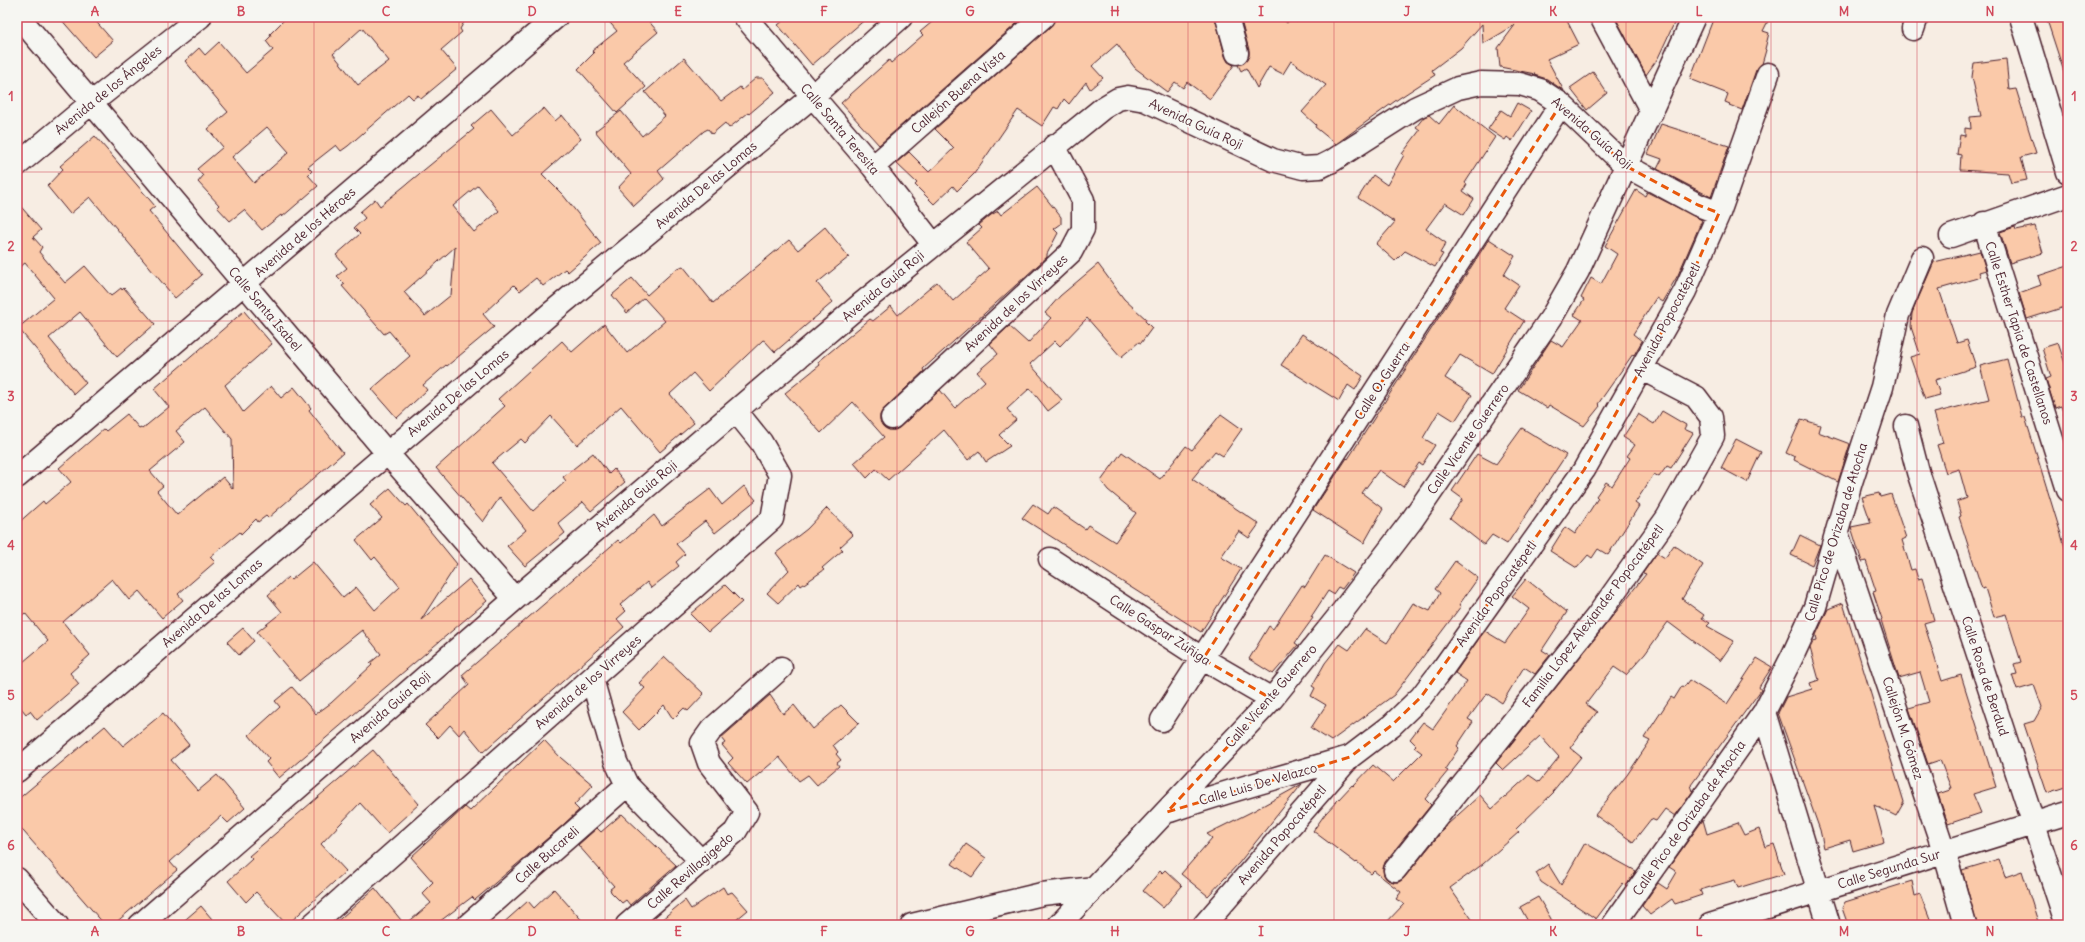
<svg xmlns="http://www.w3.org/2000/svg" width="2085" height="942" font-family="Delius,sans-serif">
	<rect width="100%" height="100%" fill="#f7ede3"/>
	<filter id="ink" filterUnits="userSpaceOnUse"><feTurbulence type="fractalNoise" baseFrequency=".025" numOctaves="2"/><feDisplacementMap in="SourceGraphic" scale="8" xChannelSelector="R" yChannelSelector="G"/><feConvolveMatrix kernelMatrix="1 2 1 2 8 2 1 2 1" color-interpolation-filters="sRGB"/></filter>
	<g filter="url(#ink)">
		<path fill="#fac9a9" stroke="#4a1f2b" fill-rule="evenodd" d="M59,17H92L113,41L94,57Z
			M287,17H467L460,29L462,32L441,50L457,69L421,99L418,95L413,99L408,94L348,146L341,151L336,145L308,167L312,171L308,175L318,186L282,217L281,215L262,230L244,210L230,221L217,207L219,205L198,182L203,176L197,169L223,147L208,129L228,112L185,61L199,48L205,55L219,42L246,73L273,50L266,41L271,36L270,34ZM362,28L389,61L358,85L333,54ZM267,127L289,152L254,183L232,157Z
			M605,17H645L658,32L623,62L646,87L617,113L578,69L594,53L592,51L617,31Z
			M788,17H868L812,65L778,25Z
			M938,17H1024L879,145L841,103L889,60L891,63L923,35L920,32Z
			M1055,17H1215L1225,56L1228,62L1234,65L1210,99L1187,82L1183,88L1175,82L1167,92L1135,68L1117,44L1092,66L1103,78L1090,89L1086,82L1069,104L1064,99L1058,109L1054,107L1042,126L1018,110L974,174L957,191L953,186L934,204L915,185L917,183L896,163L909,152L929,172L954,148L935,129L1051,26Z
			M1240,17H1280L1287,23L1291,18L1297,22L1301,17H1565L1579,44L1547,59L1564,91L1547,79L1534,75L1535,74L1500,67L1498,48L1515,25L1483,44L1482,24L1461,48L1432,70L1435,75L1398,99L1336,144L1315,127L1316,125L1302,112L1326,85L1291,61L1283,74L1269,67L1257,88L1246,68L1241,71L1238,65L1246,61L1249,56V50Z
			M1615,17H1677L1658,58L1646,75Z
			M1714,17H1770L1763,31L1769,33L1765,49L1766,50L1762,64L1756,70L1742,110L1729,105L1730,104L1725,102L1728,94L1690,79Z
			M2046,17H2068V74L2065,75Z
			M684,58L721,101L740,87L742,90L756,78H763L775,92L749,114L748,113L729,128L725,123L712,134L708,129L704,131L658,171L664,179L634,206L618,188L631,174L595,131L621,111L642,136L665,116L645,92Z
			M2006,59L2009,90L2016,89L2036,153L2021,157L2027,180L2011,183L2008,173L1960,170L1961,155L1957,154L1960,135L1965,136V128L1971,129L1970,117L1981,116L1972,77L1974,63Z
			M1593,72L1607,93L1587,110L1570,88Z
			M1517,103L1531,111L1512,141L1507,137L1505,140L1488,129L1501,110L1510,116Z
			M1454,105L1495,137L1465,183L1467,184L1463,191L1474,199L1464,215L1445,203L1426,229L1446,243L1440,253L1443,254L1435,267L1405,251L1395,261L1376,244L1395,222L1358,198L1373,175L1387,185L1404,155L1402,154L1420,130L1416,127L1424,117L1429,115L1439,124Z
			M544,108L555,121L562,115L581,139L542,174L563,195L601,243L568,272L565,269L543,286L536,278L520,291L514,285L483,314L494,327L447,366L446,365L423,385L427,390L397,418L372,389L410,356L389,331L384,334L342,286L345,284L337,276L347,268L336,255L360,234L354,228L365,218L360,212L375,199L380,206L474,129L471,126L491,109L513,135ZM478,185L499,211L474,232L453,206ZM455,247L451,295L425,316L404,292Z
			M1661,124L1729,146L1711,197L1657,169L1662,159L1648,154Z
			M95,136L155,206L149,211L202,275L175,298L90,197L70,214L47,186L63,169L60,166Z
			M1037,187L1061,217V224L1054,229L1058,233L1047,254V257L923,369L924,371L884,409L880,415V421L883,426L889,430H895L900,427L940,390L955,408L985,381L977,372L998,354L990,344L1009,326L1028,343L1051,318L1045,313L1060,296L1098,264L1124,299L1146,319L1145,321L1152,328L1141,343L1139,342L1121,357L1087,318L1060,346L1055,341L1030,364L1062,400L1048,411L1030,388L1007,409L1016,420L999,435L1010,446L986,462L979,451L968,460L944,430L888,480L876,469L867,478L854,463L884,437L853,402L821,433L785,393L820,365L818,362L853,333L870,319L873,321L891,306L898,315L937,282L953,301L989,269L966,242L982,228L979,225L991,215L998,211L1001,215Z
			M1636,190L1645,196L1647,192L1702,220L1678,275L1662,302L1656,298L1633,334L1642,341L1634,355L1633,354L1598,404L1600,406L1584,426L1549,405L1547,408L1518,390L1551,340L1563,347L1582,320L1574,315L1584,300L1581,298L1591,278L1601,284L1617,254L1605,246Z
			M17,202L41,230L33,237L42,247L39,252L65,283L85,266L111,296L121,288L122,290L124,288L155,324L117,357L80,312L49,338L86,383L74,394L18,328L54,298L25,263L17,269Z
			M2035,226L2043,253L2010,263L2000,232L2015,227L2016,230Z
			M825,227L849,257L817,283L833,302L775,352L765,341L763,340L709,391L693,373L670,394L694,423L660,452L621,406L577,445L551,416L525,443L521,439L492,463L533,511L566,481L563,477L593,453L609,474L614,469L625,482L591,511L583,502L558,523L565,533L525,566L507,546L526,530L500,497L483,522L436,468L505,406L498,399L562,341L572,352L604,324L627,353L665,321L644,298L627,313L612,295L632,278L647,295L676,269L683,266L713,303L789,240L798,250Z
			M1489,239L1515,256L1504,275L1519,285L1504,308L1524,321L1492,374L1460,355L1445,378L1472,395L1455,421L1439,411L1423,438L1435,445L1422,465L1419,463L1403,487L1379,470L1362,493L1383,509L1364,543L1313,510L1347,458L1348,459Z
			M1980,251L1986,270L1979,272L1981,277L1939,289L1957,343L1967,340L1976,367L1935,380L1940,395L1925,399L1910,357L1920,354L1911,327L1912,313L1934,262Z
			M2068,266V306L2027,319L2019,293L2041,285L2038,276Z
			M244,311L272,344L225,385L243,412L271,386L281,398L294,387L311,408L309,410L343,453L268,518L266,516L258,522L256,519L241,534L240,532L210,557L215,562L178,594L183,600L162,618L139,591L129,600L112,579L63,622L90,655L70,673L79,684L37,720L30,711L26,714L17,703V667L48,641L25,613L17,619V524L43,501L45,504L71,482L59,468L104,429L106,431L127,414L139,428L141,427L142,429L169,407L154,389ZM205,407L232,439L233,489L223,477L177,515L157,491L163,486L150,471L185,442L176,431Z
			M1302,334L1363,376L1355,390L1348,385L1339,401L1281,365Z
			M2058,343L2068,372V418H2065L2061,406L2055,408L2046,379L2051,377L2042,348Z
			M2007,359L2022,417H2025L2068,557V786L2047,793L2024,724L2034,721L2042,707L2034,685L2017,690L2012,675L2017,674L2014,664L2021,662L2006,614L1994,617L1985,588L1982,589L1959,517L1961,516L1957,502L1967,498L1959,469L1946,473L1937,445L1943,443L1934,413L1989,399L1980,366Z
			M1662,411L1686,425L1684,429L1693,433L1671,468L1667,466L1659,477L1654,474L1635,503L1639,506L1608,555L1598,549L1592,558L1588,555L1577,568L1550,551L1565,527L1575,534L1598,498L1596,496L1606,482L1612,486L1630,458L1627,456L1635,445L1623,437L1638,414L1654,424Z
			M1221,414L1242,429L1223,456L1215,451L1192,479L1259,524L1249,538L1239,531L1221,557L1241,569L1201,632L1022,518L1033,504L1048,514L1053,507L1085,529L1088,525L1115,542L1136,513L1108,490L1101,481L1122,452L1160,479L1186,446L1192,450Z
			M1801,419L1820,425L1818,432L1850,444L1838,482L1794,460L1795,457L1786,453Z
			M1522,428L1566,455L1507,544L1492,535L1484,545L1450,518L1463,499L1452,491L1477,454L1496,464Z
			M1736,439L1761,452L1747,482L1721,468Z
			M744,486L756,500L715,533L705,521L676,544L685,554L676,562L679,566L651,588L647,582L620,605L626,611L617,619L624,627L483,752L464,729L459,735L450,725L438,738L425,725L469,685L462,675L618,540L621,543L654,515L662,526L710,489L722,505Z
			M390,488L406,506L408,504L457,564L421,620L469,579L487,601L279,778L266,762L269,759L249,735L280,707L275,701L292,687L316,714L331,703L372,665L370,663L381,654L362,630L299,681L257,632L282,612L268,595L288,577L291,580L313,562L343,598L356,587L375,610L400,587L375,557L372,560L356,540L382,518L370,505Z
			M1879,493L1880,497L1891,494L1906,538L1902,540L1911,570L1915,569L1918,579L1922,578L1934,620L1924,623L1942,681L1961,675L1996,787L1973,794L1981,813L1948,824L1938,794L1950,790L1949,788H1951L1940,760L1928,764L1909,708L1929,702L1920,672L1899,678L1881,620L1882,619L1873,592L1876,591L1866,561L1862,562L1851,527L1871,523L1862,497Z
			M827,508L853,535L840,547L843,550L822,568L824,570L801,586L799,583L778,603L767,593L789,570L776,553L807,529Z
			M1800,535L1820,545L1812,565L1791,555Z
			M1674,545L1703,565L1682,599L1704,615L1702,618L1710,623L1707,626L1734,641L1720,661L1668,622L1645,654L1626,675L1614,667L1586,704L1597,712L1570,748L1581,757L1553,791L1554,792L1516,829L1519,832L1483,864L1450,888L1476,925H1384L1404,904L1396,899L1401,892L1374,871L1371,874L1357,862L1356,863L1313,831L1325,814L1352,785L1353,786L1373,765L1393,782L1422,753L1414,747L1416,745L1410,739L1423,722L1433,729L1467,681L1455,673L1480,637L1485,631L1505,643L1529,609L1512,596L1526,579L1567,612L1542,650L1550,655L1535,674L1524,667L1502,703L1487,693L1468,719L1473,722L1457,746L1459,748L1445,769L1448,771L1425,799L1431,805L1385,862L1383,869L1384,875L1388,880L1394,882H1399L1404,878L1448,824L1480,795L1492,809L1529,775L1539,782L1559,757L1540,736L1503,770L1496,763L1646,574L1643,573L1657,553L1665,558Z
			M1325,555L1354,573L1342,589L1338,587L1333,594L1328,591L1311,617L1313,618L1295,643L1298,645L1273,674L1249,659L1269,626L1273,629L1302,585L1305,587Z
			M1455,561L1478,578L1459,605L1461,606L1394,695L1331,741L1311,728L1326,705L1311,696L1315,688L1312,686L1325,663L1340,644L1349,650L1365,629L1387,643L1413,603L1430,611L1440,593L1435,589Z
			M725,585L742,602L708,632L690,614Z
			M1843,603L1904,802L1896,816L1874,805L1884,842L1853,851L1850,840L1824,848L1820,830L1778,713L1786,697L1812,689L1810,683L1819,680L1810,648L1813,642L1817,641L1816,635L1828,609Z
			M243,628L254,641L239,655L227,642Z
			M664,656L704,694L688,711L684,708L673,719L664,705L639,730L622,712L645,688L639,683Z
			M1757,658L1772,667L1759,687L1761,690L1691,785L1693,791L1675,816L1665,809L1656,821L1651,819L1633,842L1595,815L1627,775L1650,741L1644,738L1671,697L1674,699L1682,686L1684,687L1689,680L1727,704Z
			M770,695L783,714L794,705L813,729L841,705L859,723L833,745L838,752L836,754L841,760L837,763L839,766L817,785L808,775L799,781L779,757L747,784L728,763L733,758L722,745L725,743L721,738Z
			M163,713L189,745L171,760L198,791L217,775L245,808L228,823L221,816L170,862L177,870L113,925H105L17,824V800L105,726L123,746Z
			M544,740L561,758L593,785L574,805L579,810L562,826L475,900L472,897L435,925H333L375,888L405,925L431,903L422,893L433,882L411,857L465,807L470,811Z
			M373,750L419,804L387,833L360,803L321,844L346,871L287,925L256,892L246,902L228,881L252,859L249,856Z
			M1302,784L1239,863L1208,896L1181,874L1212,838L1207,834L1255,810Z
			M622,814L676,865L630,905L626,900L622,903L611,892L610,889L614,886L578,845L597,828L601,832Z
			M1703,820L1707,834L1738,823L1744,835L1759,829L1765,847L1774,844L1784,874L1738,888L1735,880L1700,890L1702,895L1675,904L1672,899L1650,915L1642,906L1658,883L1667,889L1677,872L1669,867Z
			M1585,843L1636,871L1626,886L1623,883L1596,919L1541,882L1536,873L1548,864L1561,885Z
			M966,844L986,858L972,877L952,864Z
			M1999,859L2005,877L2022,871L2039,925H1977L1962,870Z
			M1165,870L1182,886L1163,908L1143,891L1160,871L1162,873Z
			M1912,881L1915,896L1920,894L1932,925H1848L1842,908L1845,902Z
			M723,887L727,894L732,892L748,910L730,925H655L685,900L691,909Z
			M554,889L586,925H501L528,901L534,908Z
			M1538,897L1550,917L1554,925H1530L1520,907Z
			M201,906L217,925H179Z"/>
		<g fill="none" stroke-linecap="round" stroke-linejoin="round">
			<defs>
				<path id="minor" d="M19,17L387,453L515,599
					M745,17L873,167L933,244
					M1227,17L1237,53
					M1601,17L1652,112
					M2021,17L2068,172
					M1913,29L1917,17
					M17,165L90,104L200,17
					M873,167L1043,17
					M1984,223L2068,490
					M1951,236L2068,195
					M892,418L1071,252L1083,229V200L1054,146
					M1906,426L1918,472L2067,925
					M17,477L556,17
					M1837,533L1944,851L1965,925
					M1050,559L1203,659L1272,699
					M592,679L616,762L627,785L702,862
					M1764,712L1829,925
					M1162,720L1561,104
					M17,771L551,313L813,96L901,17
					M1170,811C1229,790 1289,775 1349,757
					M1395,870L1598,615L1667,518L1713,436L1711,417L1696,397L1642,369
					M140,925L515,599L861,304L1103,108L1118,99L1128,97L1145,100L1273,160L1303,168L1320,167L1332,161L1415,108L1458,88L1481,83L1520,84L1540,90L1561,104L1626,166L1698,205L1719,213
					M312,925L772,519L780,475L761,442L736,411
					M468,925L627,785
					M627,925L735,832L747,812L709,763L702,743L712,729L781,668
					M912,925L1042,894L1094,888
					M1059,925L1272,699L1338,617L1412,520L1551,318L1578,271L1694,17
					M1204,925L1350,757L1392,725L1421,697L1444,667L1584,470L1685,291L1719,213L1768,74
					M1613,925L1764,712L1793,655L1815,607L1851,482L1882,387L1898,315L1922,258
					M1710,925L2068,813"/>
				<path id="major" d="M17,879L57,925"/>
			</defs>
			<use href="#minor" stroke="#4a1f2b" stroke-width="25"/>
			<use href="#major" stroke="#4a1f2b" stroke-width="25"/>
			<use href="#minor" stroke="#f6f6f2" stroke-width="22"/>
			<use href="#major" stroke="#f6f6f2" stroke-width="22"/>
		</g>
	</g>
	<path fill="none" stroke="#e8590c" stroke-width="3" stroke-dasharray="8 5" stroke-linejoin="round" d="M1561,104L1626,166L1698,205L1719,213L1685,291L1584,470L1421,697L1392,725L1350,757L1167,812L1272,699L1203,659Z"/>
	<path fill="none" stroke="#d1495b" stroke-width="1" stroke-opacity="0.55" d="M168,17V925M314,17V925M459,17V925M605,17V925M751,17V925M897,17V925M1042,17V925M1188,17V925M1334,17V925M1480,17V925M1626,17V925M1771,17V925M1917,17V925M17,172H2068M17,321H2068M17,471H2068M17,621H2068M17,770H2068"/>
	<g text-anchor="middle" dominant-baseline="central" stroke-width="4" stroke-linejoin="round" paint-order="stroke">
		<g font-size="13" fill="#4a1f2b" stroke="#f6f6f2">
			<text transform="translate(108 90) rotate(-39)">Avenida de los Ángeles</text>
			<text transform="translate(958 92) rotate(-41)">Callejón Buena Vista</text>
			<text transform="translate(1196 124) rotate(25)">Avenida Guía Roji</text>
			<text transform="translate(840 129) rotate(50)">Calle Santa Teresita</text>
			<text transform="translate(1592 133) rotate(41)">Avenida Guía Roji</text>
			<text transform="translate(706 185) rotate(-40)">Avenida De las Lomas</text>
			<text transform="translate(305 232) rotate(-41)">Avenida de los Héroes</text>
			<text transform="translate(883 286) rotate(-40)">Avenida Guía Roji</text>
			<text transform="translate(1016 303) rotate(-43)">Avenida de los Virreyes</text>
			<text transform="translate(265 309) rotate(50)">Calle Santa Isabel</text>
			<text transform="translate(1667 320) rotate(-62)">Avenida Popocatépetl</text>
			<text transform="translate(2019 333) rotate(72)">Calle Esther Tapia de Castellanos</text>
			<text transform="translate(1382 381) rotate(-57)">Calle O. Guerra</text>
			<text transform="translate(458 393) rotate(-40)">Avenida De las Lomas</text>
			<text transform="translate(1468 439) rotate(-55)">Calle Vicente Guerrero</text>
			<text transform="translate(636 496) rotate(-40)">Avenida Guía Roji</text>
			<text transform="translate(1836 532) rotate(-73)">Calle Pico de Orizaba de Atocha</text>
			<text transform="translate(1496 594) rotate(-54)">Avenida Popocatépetl</text>
			<text transform="translate(212 603) rotate(-41)">Avenida De las Lomas</text>
			<text transform="translate(1593 616) rotate(-53)">Familia López Alexjander Popocatépetl</text>
			<text transform="translate(1160 630) rotate(33)">Calle Gaspar Zúñiga</text>
			<text transform="translate(1985 676) rotate(72)">Calle Rosa de Berdud</text>
			<text transform="translate(588 682) rotate(-41)">Avenida de los Virreyes</text>
			<text transform="translate(1271 696) rotate(-49)">Calle Vicente Guerrero</text>
			<text transform="translate(390 707) rotate(-41)">Avenida Guía Roji</text>
			<text transform="translate(1903 728) rotate(72)">Callejón M. Gómez</text>
			<text transform="translate(1258 784) rotate(-16)">Calle Luis De Velazco</text>
			<text transform="translate(1689 818) rotate(-55)">Calle Pico de Orizaba de Atocha</text>
			<text transform="translate(1282 835) rotate(-49)">Avenida Popocatépetl</text>
			<text transform="translate(547 855) rotate(-41)">Calle Bucareli</text>
			<text transform="translate(1889 869) rotate(-17)">Calle Segunda Sur</text>
			<text transform="translate(690 871) rotate(-41)">Calle Revillagigedo</text>
		</g>
	</g>
	<rect width="2085" height="942" fill="none" stroke="#f6f6f2" stroke-width="44"/>
	<rect x="22" y="22" width="2041" height="898" fill="none" stroke="#d1495b" stroke-width="1.5"/>
	<g font-size="13" text-anchor="middle" font-weight="bold" fill="#d1495b">
		<text x="95" y="16">A</text>
		<text x="241" y="16">B</text>
		<text x="386" y="16">C</text>
		<text x="532" y="16">D</text>
		<text x="678" y="16">E</text>
		<text x="824" y="16">F</text>
		<text x="970" y="16">G</text>
		<text x="1115" y="16">H</text>
		<text x="1261" y="16">I</text>
		<text x="1407" y="16">J</text>
		<text x="1553" y="16">K</text>
		<text x="1699" y="16">L</text>
		<text x="1844" y="16">M</text>
		<text x="1990" y="16">N</text>
		<text x="11" y="101">1</text>
		<text x="2074" y="101">1</text>
		<text x="11" y="251">2</text>
		<text x="2074" y="251">2</text>
		<text x="11" y="401">3</text>
		<text x="2074" y="401">3</text>
		<text x="11" y="550">4</text>
		<text x="2074" y="550">4</text>
		<text x="11" y="700">5</text>
		<text x="2074" y="700">5</text>
		<text x="11" y="850">6</text>
		<text x="2074" y="850">6</text>
		<text x="95" y="936">A</text>
		<text x="241" y="936">B</text>
		<text x="386" y="936">C</text>
		<text x="532" y="936">D</text>
		<text x="678" y="936">E</text>
		<text x="824" y="936">F</text>
		<text x="970" y="936">G</text>
		<text x="1115" y="936">H</text>
		<text x="1261" y="936">I</text>
		<text x="1407" y="936">J</text>
		<text x="1553" y="936">K</text>
		<text x="1699" y="936">L</text>
		<text x="1844" y="936">M</text>
		<text x="1990" y="936">N</text>
	</g>
</svg>
